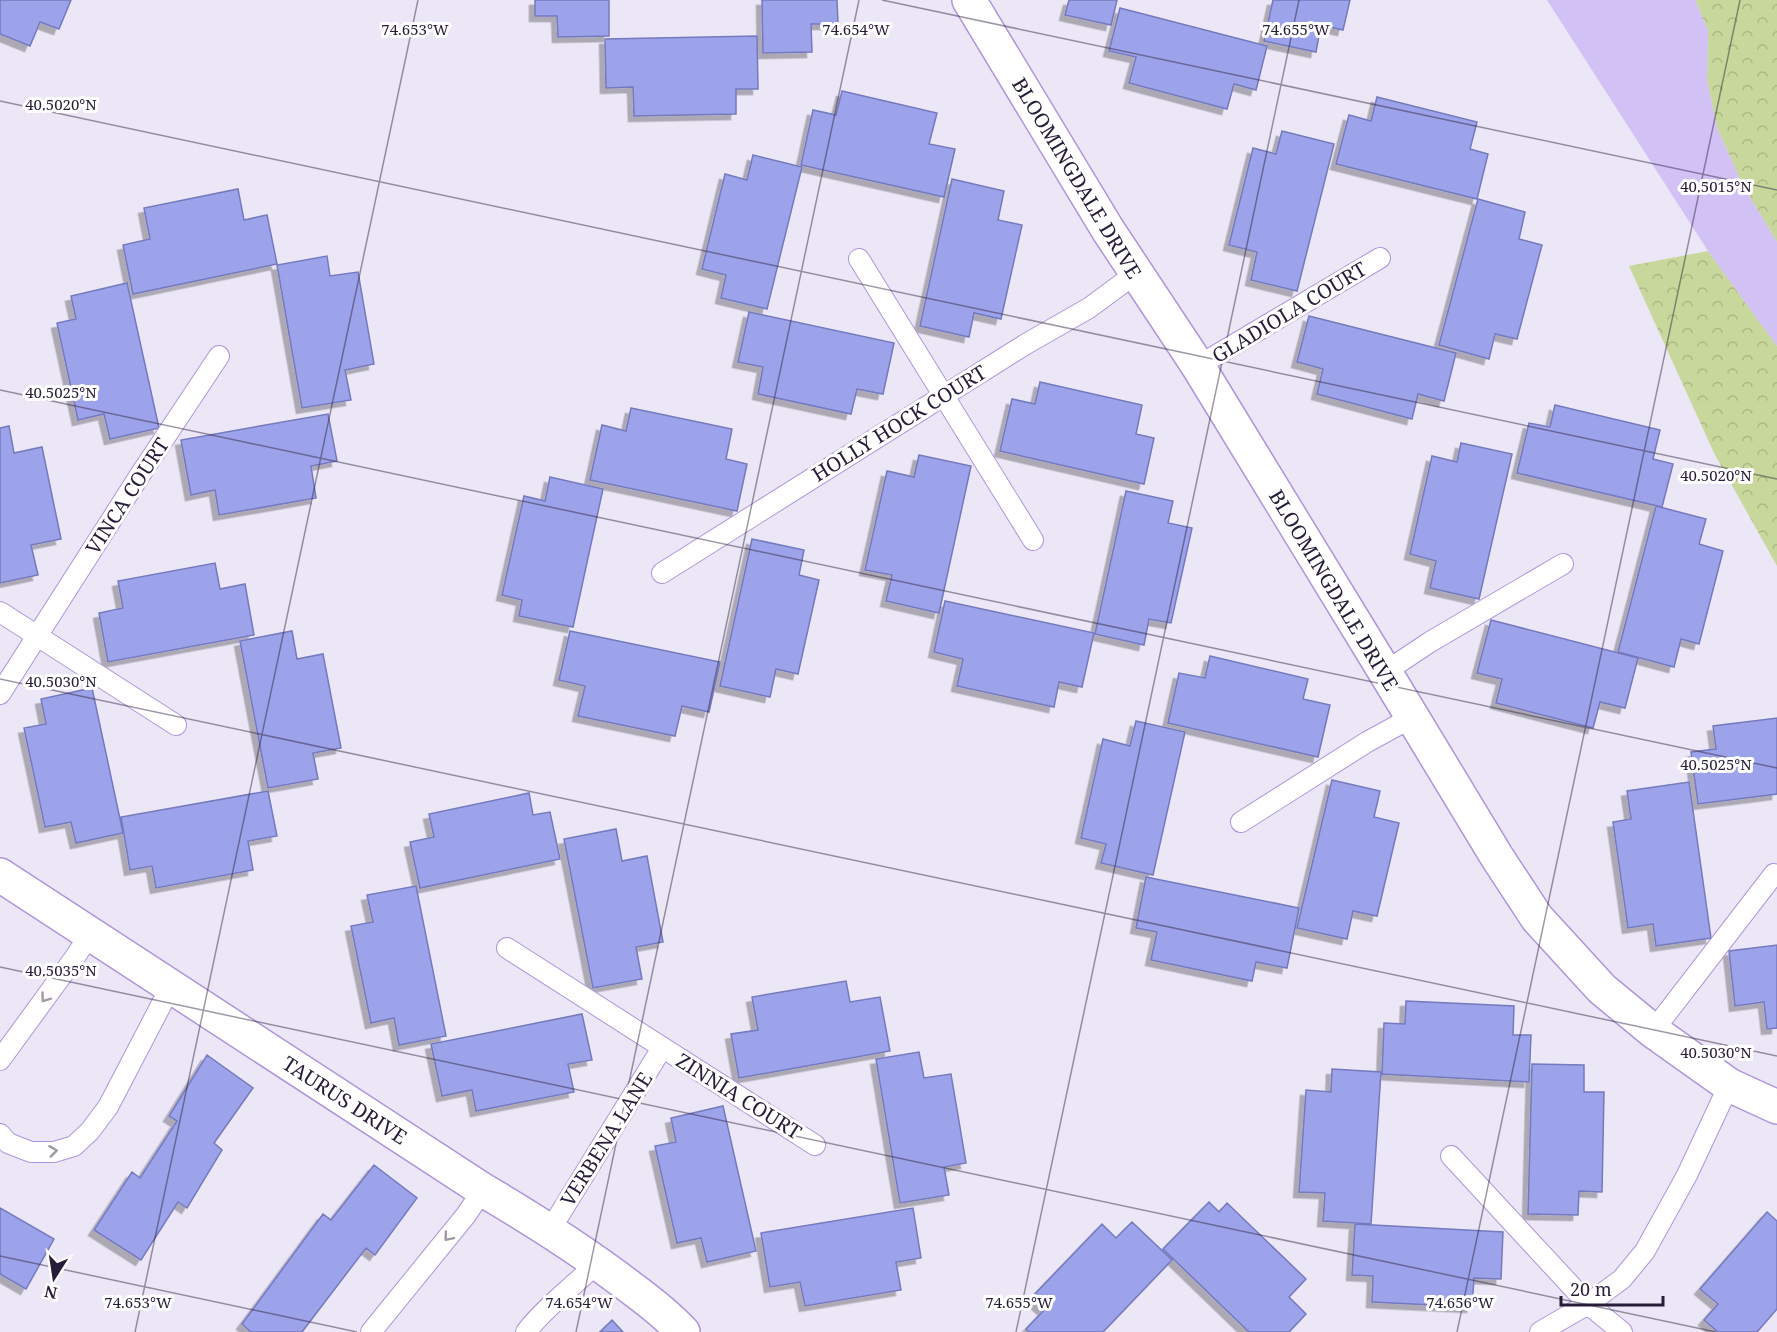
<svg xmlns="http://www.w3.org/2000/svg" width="1777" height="1332" font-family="'Noto Serif',serif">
	<defs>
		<pattern id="forest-crowns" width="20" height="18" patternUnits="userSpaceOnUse" patternTransform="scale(1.5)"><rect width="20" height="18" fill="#c8d79b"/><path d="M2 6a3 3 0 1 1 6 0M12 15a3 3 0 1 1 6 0" fill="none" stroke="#acb886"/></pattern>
		<filter id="shadow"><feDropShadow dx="-5.5" dy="5.5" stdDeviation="0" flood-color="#0004"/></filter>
	</defs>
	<rect width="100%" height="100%" fill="#ebe7f6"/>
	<path fill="url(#forest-crowns)" d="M1695,0H1777V242L1743,186L1717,128L1707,80L1708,31Z
		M1708,251L1777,346V566L1714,453L1629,266Z"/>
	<path fill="#d2c1f5" d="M1547,0H1695L1708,31L1707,80L1717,128L1743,186L1777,242V346L1708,251Z"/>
	<path fill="#9da3ea" stroke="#7579bd" stroke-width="1.5" filter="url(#shadow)" d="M0,0H71L59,29L40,22L30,46L0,34Z
		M535,0H609V36L558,37L557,16H535Z
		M762,0H837L838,24H811L812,52L763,53Z
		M1069,0H1117L1111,25L1065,15Z
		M1273,0H1350L1343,30L1321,25L1316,52L1264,41Z
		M1120,8L1267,46L1256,90L1234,84L1227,109L1129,83L1136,57L1109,51Z
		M757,36L758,89H736V114L634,116L633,87L606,88L605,39Z
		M842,91L937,113L929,144L955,149L944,197L801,165L813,110L836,115Z
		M1377,97L1477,122L1470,149L1488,154L1477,199L1336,164L1349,115L1371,121Z
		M1282,131L1334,144L1297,291L1251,280L1257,252L1229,245L1253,148L1276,154Z
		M753,155L802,167L767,309L721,298L726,275L702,269L725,174L747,180Z
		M952,179L1004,191L998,220L1022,225L1001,319L974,313L969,337L920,326Z
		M238,189L244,220L267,215L277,264L133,294L123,245L150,239L144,208Z
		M1478,199L1525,212L1519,239L1542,245L1517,339L1495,334L1489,359L1439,345Z
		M327,256L330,276L358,272L374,364L345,370L351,400L302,408L277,265Z
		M127,283L159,428L110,439L104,414L78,420L57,323L76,319L71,296Z
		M749,312L894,343L883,394L857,389L851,414L758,394L763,367L738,362Z
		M1309,316L1456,353L1444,401L1418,394L1412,419L1317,394L1323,369L1297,362Z
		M1040,382L1142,405L1136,434L1154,438L1144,484L1000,451L1012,399L1035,404Z
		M1555,405L1660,430L1653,459L1673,464L1662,507L1517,473L1529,423L1550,427Z
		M631,408L732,429L726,459L747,464L737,511L590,480L602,425L626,431Z
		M328,414L337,461L311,466L316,498L219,515L215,490L191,495L181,440Z
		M9,426L14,453L42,447L61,539L31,545L38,575L0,583V428Z
		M1461,443L1512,454L1479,599L1430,588L1436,561L1410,554L1432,456L1457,462Z
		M919,455L971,466L939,613L886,601L892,575L865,570L887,471L914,477Z
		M550,477L603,489L573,627L519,616L522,600L502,595L524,496L545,501Z
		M1126,491L1173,501L1168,523L1192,528L1171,623L1149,619L1144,645L1095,634Z
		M1656,506L1706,519L1699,544L1723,551L1699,644L1681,639L1674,667L1618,652Z
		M752,539L804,550L799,575L819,580L798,674L776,669L770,697L720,686Z
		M215,563L220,589L245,584L254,635L108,662L99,613L123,608L118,581Z
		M945,601L1094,633L1082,687L1059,682L1054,707L957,686L963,659L934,652Z
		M1491,620L1638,658L1625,708L1600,702L1593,728L1496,703L1502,679L1477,673Z
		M292,631L297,659L323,654L341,748L313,753L318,779L268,788L240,641Z
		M570,631L720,662L709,712L682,706L675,736L578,716L585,686L559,680Z
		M1210,656L1308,679L1303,699L1330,705L1318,757L1168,723L1179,673L1205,678Z
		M92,688L123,833L76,843L71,822L45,827L24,728L46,724L41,699Z
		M1777,718V794L1698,804L1691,752L1716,749L1713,726Z
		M1136,721L1185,732L1153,875L1101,863L1106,844L1081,838L1103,739L1130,746Z
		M1332,780L1380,791L1374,817L1399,823L1377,916L1353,911L1347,939L1297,928Z
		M1689,782L1711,938L1656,946L1653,924L1628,928L1613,822L1631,819L1627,791Z
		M268,791L277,836L248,841L253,870L156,888L152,866L130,870L121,817Z
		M529,793L533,815L550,812L560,859L420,888L410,842L434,837L429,814Z
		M616,829L622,861L647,856L663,942L636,947L642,979L593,988L564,839Z
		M1146,877L1299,908L1287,968L1256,962L1252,981L1151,960L1157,932L1136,928Z
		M416,886L446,1036L399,1045L394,1018L371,1023L351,926L373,922L367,895Z
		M1777,945V1028L1767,1029L1764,1002L1735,1006L1729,951Z
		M846,981L850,1002L880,997L890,1051L739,1078L731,1034L758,1030L752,997Z
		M1406,1001L1514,1006L1513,1035H1531L1529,1082L1382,1074L1384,1023L1405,1024Z
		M582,1014L592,1060L568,1064L574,1092L476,1111L472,1090L442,1096L431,1044Z
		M919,1052L924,1078L951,1074L966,1163L944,1167L949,1195L900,1203L876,1059Z
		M207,1055L253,1088L214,1143L222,1150L187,1208L178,1202L141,1260L94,1230L132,1172L140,1178L177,1121L169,1116Z
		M1532,1064L1584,1065V1092H1604L1602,1192L1579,1191L1578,1215L1528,1214Z
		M1332,1069L1381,1072L1371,1224L1323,1221L1325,1193L1299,1192L1306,1090L1331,1092Z
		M723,1106L756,1251L707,1262L701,1238L677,1243L655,1146L676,1142L671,1118Z
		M374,1165L417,1198L375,1255L366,1248L302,1332H251L242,1324L323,1214L331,1220Z
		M1209,1202L1219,1212L1227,1203L1306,1279L1289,1297L1306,1314L1289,1332H1249L1163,1249Z
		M0,1208L54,1239L26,1289L0,1274Z
		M913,1208L921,1258L896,1262L901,1290L805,1306L800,1282L770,1287L761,1233Z
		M1767,1212L1777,1221V1309L1757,1332H1718L1704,1320L1718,1304L1700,1289Z
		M1132,1222L1172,1260L1103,1332H1029L1026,1329L1044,1310L1031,1298L1102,1224L1116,1238Z
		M1355,1224L1503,1232L1501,1279L1474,1278L1472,1307L1372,1302L1373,1276L1352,1275Z
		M612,1320L623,1332H600Z"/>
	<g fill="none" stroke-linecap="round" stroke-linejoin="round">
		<defs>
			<path id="lane" d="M859,259L1033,540
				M1198,366L1380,258
				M662,573L1026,344L1089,308L1135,274
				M0,612L176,725
				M1385,672L1430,642L1563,564
				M0,694L140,475L219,356
				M1241,822L1367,742L1411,718
				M507,948L815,1145
				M1653,1031L1774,874
				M0,1060L73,960L91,933
				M0,1134L8,1143L31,1152H54L74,1146L90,1131L108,1107L171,986
				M1451,1156L1588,1304L1622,1332
				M550,1230L662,1048
				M371,1332L466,1215L483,1190
				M526,1332C546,1306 574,1286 598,1262
				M1540,1332L1588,1304L1622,1279L1645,1251L1687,1175L1729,1085"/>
			<path id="street" d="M969,0L1108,230L1198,366L1385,672L1497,857L1537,918L1602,989L1653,1031L1729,1085L1777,1107
				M0,875L483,1190C534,1220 583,1251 630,1287C649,1301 667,1315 683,1332"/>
		</defs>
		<use href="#lane" stroke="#ae95db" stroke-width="22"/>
		<use href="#street" stroke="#ae95db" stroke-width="36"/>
		<use href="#lane" stroke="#fff" stroke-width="20"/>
		<use href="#street" stroke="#fff" stroke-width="33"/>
	</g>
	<defs><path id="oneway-chevron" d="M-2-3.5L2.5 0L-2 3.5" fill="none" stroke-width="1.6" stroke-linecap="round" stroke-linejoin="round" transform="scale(1.5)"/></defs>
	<g stroke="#9e99a5">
		<use href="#oneway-chevron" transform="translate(45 998) rotate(126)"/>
		<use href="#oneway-chevron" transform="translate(53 1151) rotate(-7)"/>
		<use href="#oneway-chevron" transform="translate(448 1237) rotate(130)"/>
	</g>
	<path fill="none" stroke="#271d38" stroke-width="1.5" stroke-opacity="0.45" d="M882,0L1777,190M0,101L1777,479M0,390L1777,768M0,679L1777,1056M0,967L1716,1332M0,1256L357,1332M135,1332L418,0M576,1332L859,0M1016,1332L1299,0M1457,1332L1740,0"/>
	<g text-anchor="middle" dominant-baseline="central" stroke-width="6" stroke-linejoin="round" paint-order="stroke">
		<g font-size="20" fill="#271d38" stroke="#fff">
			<text transform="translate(1077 178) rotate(59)">BLOOMINGDALE DRIVE</text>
			<text transform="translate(1289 312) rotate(-31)">GLADIOLA COURT</text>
			<text transform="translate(899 423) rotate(-32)">HOLLY HOCK COURT</text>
			<text transform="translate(127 496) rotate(-57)">VINCA COURT</text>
			<text transform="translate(1334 590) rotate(59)">BLOOMINGDALE DRIVE</text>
			<text transform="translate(739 1096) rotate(32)">ZINNIA COURT</text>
			<text transform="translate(345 1100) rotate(33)">TAURUS DRIVE</text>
			<text transform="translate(606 1139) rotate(-58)">VERBENA LANE</text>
		</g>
	</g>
	<g font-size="15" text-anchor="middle" fill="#271d38" stroke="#fff" stroke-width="6" stroke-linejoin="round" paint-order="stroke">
		<text x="415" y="35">74.653°W</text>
		<text x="856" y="35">74.654°W</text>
		<text x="1296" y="35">74.655°W</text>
		<text x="61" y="110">40.5020°N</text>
		<text x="1716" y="192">40.5015°N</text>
		<text x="61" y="398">40.5025°N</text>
		<text x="1716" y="481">40.5020°N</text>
		<text x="61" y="687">40.5030°N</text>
		<text x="1716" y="770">40.5025°N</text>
		<text x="61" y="976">40.5035°N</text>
		<text x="1716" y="1058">40.5030°N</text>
		<text x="138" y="1308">74.653°W</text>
		<text x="579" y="1308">74.654°W</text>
		<text x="1019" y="1308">74.655°W</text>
		<text x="1460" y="1308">74.656°W</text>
	</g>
	<g transform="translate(54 1278) rotate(192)" stroke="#ffffff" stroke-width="4.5" paint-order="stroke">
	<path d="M0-4.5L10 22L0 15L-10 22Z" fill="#271d38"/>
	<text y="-9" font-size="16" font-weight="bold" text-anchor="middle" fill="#271d38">N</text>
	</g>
	<path d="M1561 1296v9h102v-9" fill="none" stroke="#271d38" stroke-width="3"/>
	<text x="1570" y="1296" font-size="18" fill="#271d38" stroke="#ffffff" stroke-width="4.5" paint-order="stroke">20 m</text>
</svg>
